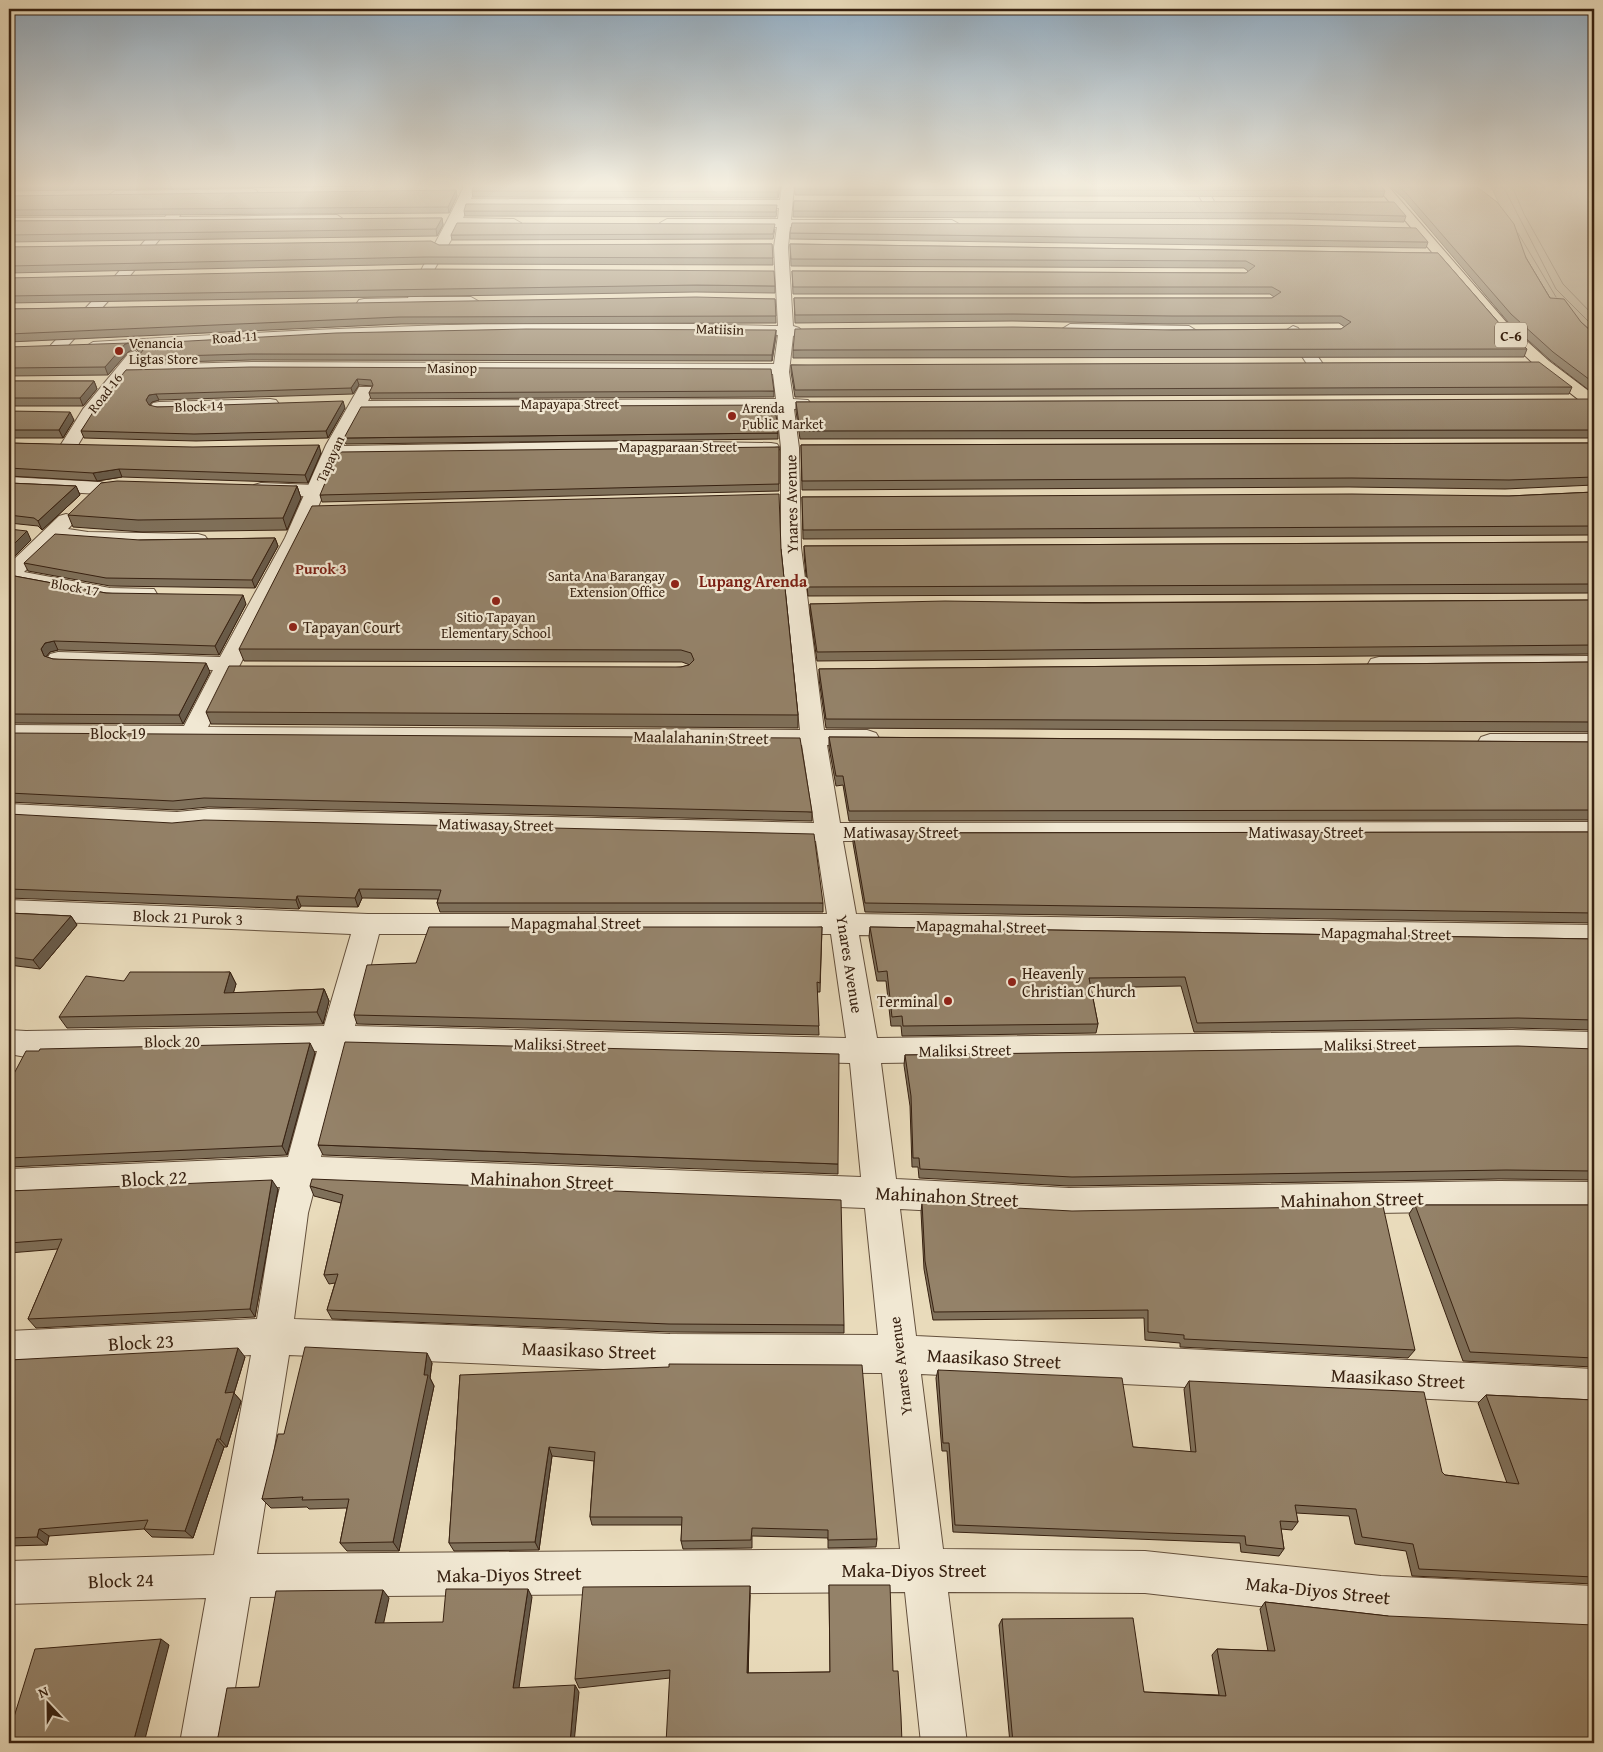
<svg xmlns="http://www.w3.org/2000/svg" width="1603" height="1752" font-family="'Gentium Book Plus',serif">
	<rect width="100%" height="100%" fill="#e9dbbb"/>
	<filter id="stains"><feTurbulence type="fractalNoise" baseFrequency=".004" numOctaves="4"/><feColorMatrix values="0 0 0 0 .2 0 0 0 0 .09 0 0 0 0 .02 0 0 0 .5 -.17"/></filter>
	<radialGradient id="worn" r=".72"><stop offset=".6" stop-color="#630" stop-opacity="0"/><stop offset="1" stop-color="#630" stop-opacity=".3"/></radialGradient>
	<path fill="#ac9c81" stroke="#7d6b54" d="M1491,186H1592L1594,189V343L1547,296L1507,222Z"/>
	<g fill="none" stroke-linecap="round" stroke-linejoin="round">
		<path stroke="#725e49" stroke-width="1" d="M1503,186L1556,289L1594,327
			M1512,186L1524,214L1563,284L1594,316
			M1518,233L1556,297"/>
		<defs>
			<path id="pedestrian" d="M261,483L316,485L323,487L326,491L323,495L316,497L254,493L252,489L254,485Z"/>
			<path id="minor" d="M464,186H476L471,199L780,200L782,186H794L791,220H952L959,224L952,228L790,227L788,247L793,326L799,328L802,331L799,334L793,336L789,372L793,399L808,400L811,404L808,408L794,409L799,448L801,547L824,730H867L876,733L879,738L876,743L867,746L827,745L840,823L1594,822V840L843,841L856,914L1594,925V947L859,935L877,1038L1512,1030L1594,1032V1057L1512,1054L881,1063L896,1179L1069,1188L1499,1181L1594,1182V1212L1499,1211L1069,1218L900,1209L916,1336L1594,1369V1407L921,1374L943,1549L1145,1551L1381,1576L1594,1586V1630L1381,1620L1145,1593L948,1592L967,1743H921L905,1592L250,1597L226,1743H180L206,1598L9,1604V1561L214,1555L251,1355L9,1368V1331L257,1319L274,1213L280,1187L9,1199V1169L288,1157L317,1051L26,1057L9,1054V1030L26,1031L324,1026L351,934L9,920V900L368,914H827L816,841L208,827L177,830L9,822V804L177,812L208,809L814,823L802,745L9,741V725L184,726L213,670L58,666L50,664L47,659L50,654L58,652L220,657L285,538L326,445L359,387H371L373,391L368,401L776,399L773,374L252,372L128,375L96,415L75,450H63L60,446L83,409L129,353L135,351L143,356L136,365L252,362L774,364L778,335L586,332L400,336L275,340L93,352L85,347L93,342C257,332 421,324 585,322C649,322 714,325 778,326L774,247L777,227H667L660,223L667,219H778L779,208L468,207L463,218L514,219L521,223L514,227L459,226L434,270L423,297H471L478,301L476,304L413,307L359,306L357,303L359,300L364,299L408,298C425,259 447,224 464,186ZM777,409L781,448V547L800,730L208,727L305,538L339,457L638,451L771,453L777,452L780,448L777,444L771,443L638,441L343,446L362,411ZM379,934H831L846,1038L355,1026ZM348,1051L850,1063L861,1177L321,1157ZM315,1186L865,1208L878,1335L670,1334L294,1319L308,1213ZM289,1355L670,1372L882,1373L900,1549L257,1554Z
				M1193,186H1205L1215,203L1213,206H1205Z
				M252,189L256,190L258,193L256,196L115,199L109,195L115,191Z
				M176,208L182,212L179,217L337,215L343,219L337,223L172,224L120,288L63,351H51L49,348L51,345L110,282L158,225L9,226V218L165,217L171,209Z
				M1070,324L1189,326L1197,331L1189,336L1065,332L1062,329Z
				M1293,326L1298,328L1323,364L1321,367H1309L1285,331Z
				M270,399L276,400L279,404L276,408L159,412L153,411L150,407L153,403L159,402Z
				M9,477L100,482L107,484L109,488L107,492L100,494L9,489Z
				M66,514L73,516L76,520L68,529L88,532L198,534L205,536L208,540L205,544L198,546L88,544L57,540L24,572L110,588L154,589L157,594L154,599C114,608 49,589 9,581V564L59,516Z
				M1594,656V670L1379,671L1371,669L1368,664L1371,659L1379,657Z
				M1490,734H1594V750H1490L1481,747L1478,742L1481,737Z"/>
			<path id="primary" d="M1376,186H1388L1507,323L1549,361L1594,395V408L1588,407L1537,367L1497,329Z"/>
		</defs>
		<use href="#pedestrian" stroke="#64503c" stroke-width="2"/>
		<use href="#minor" stroke="#64503c" stroke-width="2"/>
		<use href="#primary" stroke="#372111" stroke-width="2"/>
		<use href="#pedestrian" fill="#f1e8d3" fill-rule="evenodd"/>
		<use href="#minor" fill="#f1e8d3" fill-rule="evenodd"/>
		<use href="#primary" fill="#e9dbbb" fill-rule="evenodd"/>
	</g>
	<path fill="#7f705a" stroke="#372111" d="M9,186H370L9,191V192Z
		M781,186L778,198L473,197L472,191Z
		M794,186H1381L1385,191L1383,197L795,195Z
		M1390,186H1476L1526,258L1550,298L1581,322L1594,334V394L1550,360L1508,322L1404,199Z
		M9,196H457L449,213L9,216V217Z
		M794,201L1406,216L1404,222L1289,219L793,217Z
		M777,210L776,217L465,216L464,211Z
		M442,218L443,225L437,236L9,242V243V221Z
		M775,229L773,239L452,240L451,235Z
		M790,233L1428,242L1426,248L790,239Z
		M772,244L773,265L427,264L9,273V274V247Z
		M790,244L1438,253L1499,323L1527,349L1524,357L793,358V350L1172,330L1341,329L1345,327L1339,323L1170,324L1012,321L795,323L794,298H1272L1274,297L1270,294H793L792,271L1246,273L1248,271L1244,268L791,266Z
		M9,278L775,286V293L696,292L9,303V304Z
		M775,299L776,323L401,324L9,342V309Z
		M776,336L772,361L252,360L140,363L138,357L140,353L137,350L134,344Z
		M9,347L132,350L128,352L108,375L9,376Z
		M791,365L1572,387L1569,394L795,397L791,372Z
		M126,370L774,391V397L371,399L369,393L373,386L359,385L353,394L159,400L152,402L149,406L157,407L345,408L328,438L196,441L84,438L81,431Z
		M9,381H94L97,389L83,406H9Z
		M1594,400V438L800,439L796,411V402Z
		M9,411L74,420L63,438H9Z
		M778,433V439L346,444L344,438Z
		M9,443L321,453L308,483L122,477L97,481L9,476Z
		M1594,443V485L1505,489L1349,487L802,490L801,445Z
		M779,447V491L322,502L320,495Z
		M9,483L76,486L80,495L42,530L38,526L9,523Z
		M297,486L301,498L287,530L143,532L73,527L68,515Z
		M1594,492V535L803,539L802,497L1509,496Z
		M275,538L278,546L255,588L110,586L28,571L24,563L140,540Z
		M1594,542V593L808,596L804,555V546Z
		M781,549L798,715V728L211,724L206,712L681,667L689,665H690L682,662L244,661L239,649Z
		M9,575L106,593L246,604L219,655L58,650L50,652L46,657L53,659L210,672L183,724L9,723Z
		M1594,600V654L817,661L810,613V604Z
		M1594,662V732L826,728L819,679V669Z
		M9,733L812,812V821L208,807L177,810L9,802Z
		M829,737L1594,742V820L849,821L843,785L836,786L829,747Z
		M9,814L823,903V912H440L437,903L438,899L362,898L358,907L301,906L299,909L9,898Z
		M1594,832V923L865,912L853,843V833Z
		M9,913L71,916L77,925L40,969L9,965Z
		M822,927L820,992H817L819,1035L357,1024L354,1015L416,963Z
		M870,927L1594,939V1030L1512,1028L1194,1032L1181,986L1091,988L1098,1024L1096,1033L902,1036L901,1026H891L886,981H877L869,937Z
		M230,972L236,984L233,993L324,989L329,1001L323,1024L67,1028L59,1017L124,981Z
		M1594,1049V1180L1499,1179L1069,1186L919,1178L918,1167H912L910,1106L904,1065L905,1055Z
		M315,1053L287,1155L9,1167V1083Z
		M318,1145L838,1164V1174L323,1155Z
		M310,1186L844,1325V1333L670,1332L332,1319L327,1310L335,1283L329,1284L324,1275L341,1203L314,1196Z
		M278,1189L255,1317L36,1328L28,1319L58,1249L9,1253V1191Z
		M922,1203L1415,1350L1408,1358L1180,1347V1343L1145,1340L1144,1318L933,1320L924,1269L921,1212Z
		M1415,1205H1594V1367L1463,1361L1409,1214Z
		M245,1357L234,1393L241,1401L240,1405L227,1447H224L193,1538L152,1537L144,1529L49,1536L47,1545L9,1546V1360Z
		M432,1363L430,1378L434,1386L399,1551H347L340,1543L347,1508L309,1509L307,1507L271,1508L262,1499L284,1434Z
		M938,1370L1133,1447L1191,1452L1184,1389L1189,1381L1442,1472L1445,1475L1507,1483L1478,1403L1486,1395L1594,1400V1584L1412,1576L1406,1551L1355,1544L1349,1516L1296,1513L1298,1522L1292,1530L1281,1529L1284,1549L1279,1556L1241,1552L1240,1543L953,1532L947,1451H942L936,1378Z
		M460,1375L877,1539L876,1547L828,1548V1538L752,1536V1548L683,1549L681,1541L682,1525H592L590,1517L594,1461L552,1456L539,1550L454,1551L449,1543Z
		M829,1585L893,1671L670,1678L579,1688L575,1679L750,1595L748,1673L830,1672Z
		M1265,1602L1388,1616L1594,1743H1010L999,1625L1002,1619L1144,1692L1219,1695L1212,1655L1217,1649L1268,1651L1260,1609Z"/>
	<path fill="#685b4a" stroke="#372111" d="M779,186H781L778,198V192Z
		M456,190L457,196L449,213L448,207Z
		M442,218L443,225L437,236L436,229Z
		M776,330V336L772,361V355Z
		M129,343L132,350L128,352L108,375L105,367L125,344Z
		M357,379L359,385L353,394L351,388Z
		M94,381L97,389L83,406L80,398Z
		M156,394L159,400L152,402L148,407L146,400L149,395Z
		M343,401L345,408L328,438L326,431Z
		M70,412L74,420L63,438L59,430Z
		M319,445L321,453L308,483L305,475Z
		M119,469L122,477L97,481L93,473Z
		M76,486L80,495L42,530L38,521Z
		M297,486L301,498L287,530L283,518Z
		M27,531L31,540L9,562V549Z
		M275,538L278,546L255,588L252,580Z
		M243,595L246,604L219,655L215,646Z
		M54,641L58,650L50,652L45,658L48,665L41,649L45,643Z
		M206,663L210,672L183,724L179,715Z
		M359,889L362,898L358,907L355,898Z
		M297,896L301,906L299,909L296,900Z
		M71,916L77,925L40,969L33,960Z
		M230,972L236,984L230,1005L224,993Z
		M324,989L329,1001L323,1024L317,1012Z
		M310,1043L315,1053L287,1155L282,1146Z
		M272,1180L278,1189L255,1317L250,1309Z
		M238,1348L245,1357L234,1393L241,1401L227,1447L220,1439L225,1393Z
		M427,1353L432,1363L430,1378L434,1386L399,1551L393,1542L424,1375Z
		M217,1439L224,1447L193,1538L185,1531Z
		M549,1447L552,1456L539,1550L535,1542Z
		M39,1529L49,1536L47,1545L37,1537Z
		M750,1586V1595L748,1681L747,1673Z
		M528,1589L532,1597L518,1695L513,1688Z
		M383,1590L389,1598L382,1631L375,1623Z
		M161,1639L169,1645L144,1743H133Z
		M575,1685L579,1692L574,1743H570Z"/>
	<path fill="#948269" stroke="#372111" d="M474,186H779L778,192L472,191Z
		M795,186H1381L1385,191L795,189Z
		M1398,186H1476L1497,202L1514,224L1526,258L1550,298L1564,299L1581,322L1594,334V383L1553,352L1511,314L1406,193Z
		M456,190L448,207L9,210V196Z
		M794,201L1394,202L1406,216L1290,213L793,211Z
		M466,204L777,205L776,212L464,211Z
		M442,218L436,229L9,235V221Z
		M457,223L775,224L773,234L451,235Z
		M792,223L1291,225L1416,228L1428,242L790,233Z
		M431,241L439,245L772,244L773,258L426,257L9,266V247Z
		M790,244L1438,253L1499,323L1527,349L793,350L795,329L1013,327L1172,330L1341,329L1351,322L1341,316H1172L1013,314L795,315L794,298H1272L1281,292L1272,287H793L792,271L1246,273L1255,266L1246,261L791,259Z
		M426,269L774,271L775,286L696,285L9,296V278Z
		M696,297L775,299L776,316L399,317L9,334V309Z
		M526,329L776,330L772,355L250,354L138,357L143,350L134,344L336,333Z
		M129,343L125,344L105,367L9,368V347Z
		M1539,362L1572,387L795,390L791,365Z
		M250,367L771,369L774,391L369,393L373,385L371,380L357,379L351,388L156,394L149,395L146,400L149,405L157,407L343,401L326,431L194,434L81,431L95,409L126,370Z
		M9,381H94L80,398H9Z
		M1589,399L1594,400V430L800,431L796,402Z
		M775,405L778,433L344,438L361,407Z
		M9,411L70,412L59,430H9Z
		M9,443L193,447L319,445L305,475L119,469L93,473L9,468Z
		M1594,443V477L1509,480L1352,478L802,481L801,445Z
		M779,447V484L320,495L338,452Z
		M117,481L297,486L283,518L138,520L68,515L101,483Z
		M9,483L76,486L38,521L34,518L9,515Z
		M1594,492V526L803,530L802,497L1352,494L1509,496Z
		M779,494L781,549L798,715L206,712L229,666L681,667L689,665L694,660L691,653L681,650L239,649L312,506Z
		M9,529L27,531L9,549Z
		M55,534L140,540L275,538L252,580L106,578L24,563Z
		M1594,542V584L808,587L804,546Z
		M9,575L106,593L243,595L215,646L54,641L45,643L41,649L44,656L53,659L206,663L179,715L9,714Z
		M1594,600V645L817,652L810,604L945,601L1085,603Z
		M1594,662V722L826,719L819,669Z
		M9,733L800,738L812,812L204,798L173,801L9,793Z
		M829,737L1594,742V810L849,811L843,776H836Z
		M9,814L172,823L204,820L814,834L823,903H437L441,890L359,889L355,898L297,896L296,900L9,889Z
		M1594,832V913L865,903L853,833Z
		M9,913L71,916L33,960L9,957Z
		M429,927H822L820,983L817,982L819,1026L354,1015L367,965L416,963Z
		M870,927L1594,939V1020L1518,1018L1197,1023L1185,977L1089,978L1098,1024L903,1026L902,1016L892,1017L887,971L878,972Z
		M130,972H230L224,993L324,989L317,1012L59,1017L86,976L124,981Z
		M345,1042L839,1054L838,1164L318,1145Z
		M310,1043L282,1146L9,1158V1083L26,1051H39L40,1049Z
		M1518,1046L1594,1049V1171L1506,1170L1072,1177L920,1169L919,1158H913L911,1096L905,1055Z
		M312,1179L841,1200L844,1325L669,1324L327,1310L338,1274L324,1275L343,1195L310,1186Z
		M272,1180L250,1309L28,1319L62,1239L9,1243V1191Z
		M922,1203L1072,1211L1383,1206L1415,1350L1184,1339V1335L1148,1332V1310L934,1312L925,1261Z
		M1415,1205H1594V1358L1470,1352Z
		M305,1347L427,1353L424,1375H428L393,1542L340,1543L349,1499L302,1500L303,1497L262,1499L278,1434H284Z
		M238,1348L225,1393L234,1392L233,1396L220,1439H217L185,1531L144,1529L148,1520L39,1529L37,1537L9,1538V1360Z
		M669,1364L862,1365L877,1539L828,1540V1530L752,1528L751,1540L681,1541L682,1517H590L595,1452L549,1447L535,1542L449,1543L460,1375L669,1367Z
		M938,1370L1122,1378L1133,1447L1196,1452L1189,1381L1424,1392L1442,1472L1445,1475L1519,1484L1486,1395L1594,1400V1577L1419,1569L1413,1544L1362,1537L1356,1509L1295,1505L1298,1522L1280,1521L1284,1549L1246,1545L1245,1536L955,1525L949,1443H943Z
		M829,1585H890L893,1671H898L901,1716L902,1743H666L670,1670L575,1679L583,1587L750,1586L747,1673L830,1672Z
		M446,1589H528L513,1688L575,1685L570,1743H213L214,1739L218,1737L227,1688L259,1687L276,1591L383,1590L375,1623L443,1622Z
		M1265,1602L1388,1616L1594,1625V1743H1013L1002,1619L1133,1618L1144,1692L1226,1696L1217,1649L1275,1651Z
		M161,1639L133,1743H9V1733L35,1649Z"/>
	<linearGradient id="sky" x2="0" y2="1"><stop stop-color="#90aabf"/><stop offset="0.43" stop-color="#f5efe0"/><stop offset="1" stop-color="#f5efe0" stop-opacity="0"/></linearGradient>
	<rect width="1603" height="431" fill="url(#sky)"/>
	<g fill="#8f2418" stroke="#f1e8d3" stroke-width="2">
		<circle cx="119" cy="351" r="5"/>
		<circle cx="732" cy="416" r="5"/>
		<circle cx="675" cy="584" r="5"/>
		<circle cx="496" cy="601" r="5"/>
		<circle cx="293" cy="627" r="5"/>
		<circle cx="1012" cy="982" r="5"/>
		<circle cx="948" cy="1001" r="5"/>
	</g>
	<g text-anchor="middle" dominant-baseline="central" stroke-width="4.5" stroke-linejoin="round" paint-order="stroke">
		<g font-size="14" fill="#372111" stroke="#f1e8d3">
			<text transform="translate(720 329) rotate(2)">Matiisin</text>
			<text transform="translate(235 337) rotate(-4)">Road 11</text>
			<text x="452" y="368">Masinop</text>
			<text transform="translate(105 393) rotate(-52)">Road 16</text>
			<text x="570" y="404">Mapayapa Street</text>
			<text transform="translate(199 406) rotate(-2)">Block 14</text>
			<text x="678" y="447">Mapagparaan Street</text>
			<text transform="translate(330 459) rotate(-66)">Tapayan</text>
			<text transform="translate(75 587) rotate(10)">Block 17</text>
		</g>
		<g font-size="14" fill="#372111" stroke="#f1e8d3" text-anchor="start">
			<text x="129" y="343">Venancia<tspan x="129" dy="16">Ligtas Store</tspan></text>
			<text x="742" y="408">Arenda<tspan x="742" dy="16">Public Market</tspan></text>
			<text x="665" y="576" text-anchor="end">Santa Ana Barangay<tspan x="665" dy="16">Extension Office</tspan></text>
			<text x="496" y="617" text-anchor="middle">Sitio Tapayan<tspan x="496" dy="16">Elementary School</tspan></text>
		</g>
		<rect fill="#f1e8d3" stroke="#6f5d4b" stroke-width="1" x="1495" y="322.5" width="32" height="25" rx="4"/>
		<g font-size="15" font-weight="bold" fill="#372111">
			<text x="1511" y="335">C-6</text>
		</g>
		<g font-size="15" font-weight="bold" fill="#7a1f14" stroke="#f1e8d3">
			<text x="321" y="568">Purok 3</text>
		</g>
		<g font-size="16" fill="#372111" stroke="#f1e8d3">
			<text transform="translate(791 504) rotate(-91)">Ynares Avenue</text>
			<text x="118" y="733">Block 19</text>
			<text transform="translate(701 737) rotate(1)">Maalalahanin Street</text>
			<text transform="translate(496 824) rotate(1)">Matiwasay Street</text>
			<text x="901" y="832">Matiwasay Street</text>
			<text x="1306" y="832">Matiwasay Street</text>
			<text transform="translate(188 917) rotate(2)">Block 21 Purok 3</text>
			<text x="576" y="923">Mapagmahal Street</text>
			<text transform="translate(981 926) rotate(1)">Mapagmahal Street</text>
			<text transform="translate(1386 933) rotate(1)">Mapagmahal Street</text>
			<text transform="translate(850 964) rotate(81)">Ynares Avenue</text>
			<text transform="translate(172 1041) rotate(-1)">Block 20</text>
			<text transform="translate(560 1044) rotate(1)">Maliksi Street</text>
			<text transform="translate(1370 1044) rotate(-1)">Maliksi Street</text>
			<text transform="translate(965 1050) rotate(-1)">Maliksi Street</text>
			<text transform="translate(900 1366) rotate(-97)">Ynares Avenue</text>
		</g>
		<g font-size="16" font-weight="bold" fill="#7a1f14" stroke="#f1e8d3">
			<text x="753" y="581">Lupang Arenda</text>
		</g>
		<g font-size="16" fill="#372111" stroke="#f1e8d3" text-anchor="start">
			<text x="303" y="627">Tapayan Court</text>
			<text x="1022" y="973">Heavenly<tspan x="1022" dy="18">Christian Church</tspan></text>
			<text x="938" y="1001" text-anchor="end">Terminal</text>
		</g>
		<g font-size="19" fill="#372111" stroke="#f1e8d3">
			<text transform="translate(154 1178) rotate(-3)">Block 22</text>
			<text transform="translate(542 1180) rotate(2)">Mahinahon Street</text>
			<text transform="translate(947 1196) rotate(3)">Mahinahon Street</text>
			<text transform="translate(1352 1199) rotate(-1)">Mahinahon Street</text>
			<text transform="translate(141 1342) rotate(-3)">Block 23</text>
			<text transform="translate(589 1350) rotate(2)">Maasikaso Street</text>
			<text transform="translate(994 1358) rotate(3)">Maasikaso Street</text>
			<text transform="translate(1398 1378) rotate(3)">Maasikaso Street</text>
			<text x="914" y="1570">Maka-Diyos Street</text>
			<text transform="translate(509 1574) rotate(-1)">Maka-Diyos Street</text>
			<text transform="translate(121 1580) rotate(-2)">Block 24</text>
			<text transform="translate(1318 1590) rotate(6)">Maka-Diyos Street</text>
		</g>
	</g>
	<rect width="1603" height="1752" fill="none" stroke="#e9dbbb" stroke-width="30"/>
	<rect x="10" y="10" width="1583" height="1732" fill="none" stroke="#372111" stroke-width="2.5"/>
	<rect x="15" y="15" width="1573" height="1722" fill="none" stroke="#372111"/>
	<g transform="translate(48 1704) rotate(338)" stroke="#f1e8d3" stroke-width="4" paint-order="stroke">
	<path d="M0-4L9 19L0 12L-9 19Z" fill="#372111"/>
	<text y="-8" font-size="14" font-weight="bold" text-anchor="middle" fill="#372111">N</text>
	</g>
	<rect width="100%" height="100%" filter="url(#stains)"/>
	<rect width="100%" height="100%" fill="url(#worn)"/>
</svg>
